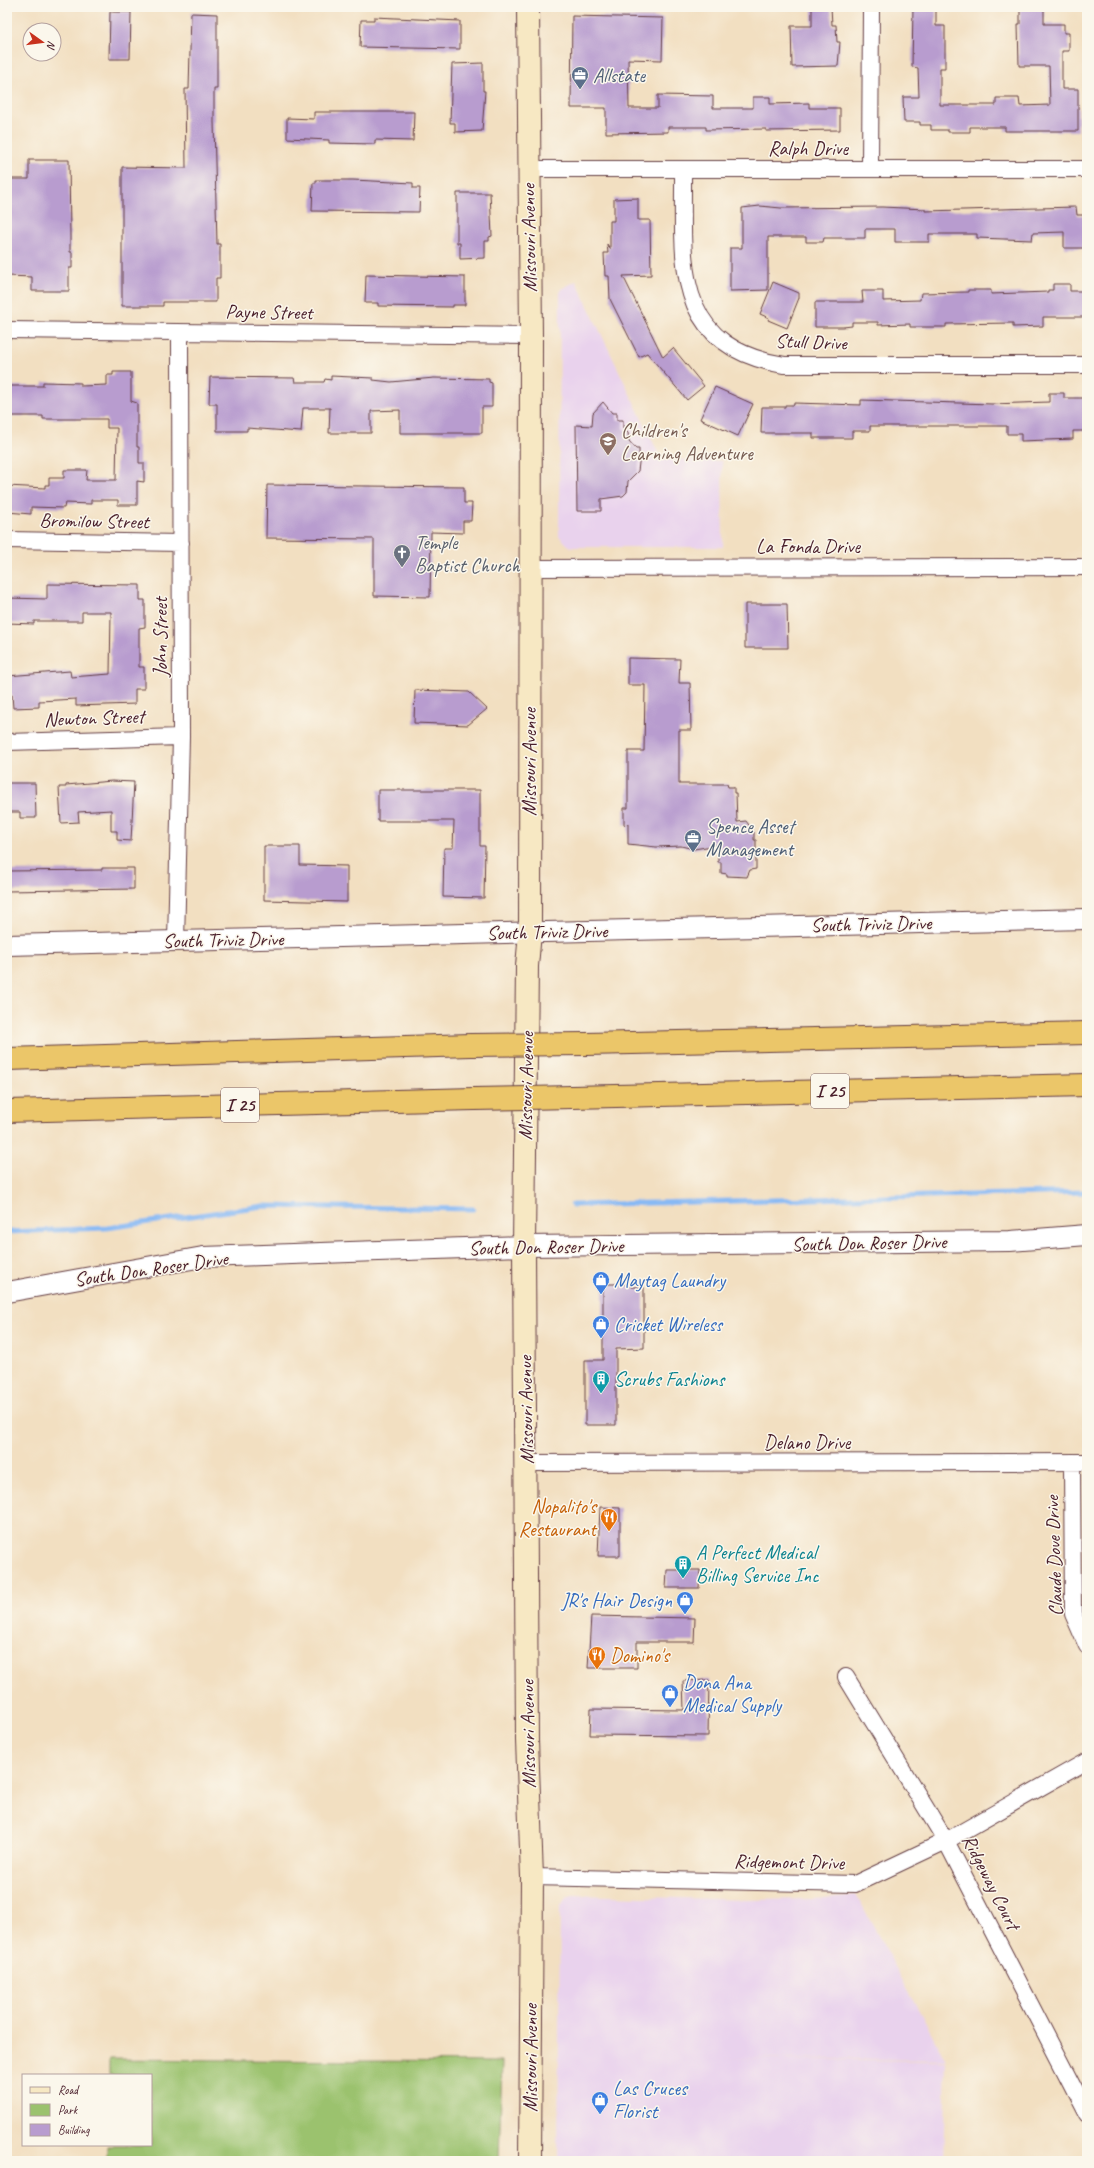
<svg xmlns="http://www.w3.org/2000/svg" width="1094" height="2168" font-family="Caveat,sans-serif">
	<rect width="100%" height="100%" fill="#fbf7ec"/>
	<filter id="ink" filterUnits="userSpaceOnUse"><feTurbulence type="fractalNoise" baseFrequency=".025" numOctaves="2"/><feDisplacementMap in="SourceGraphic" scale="8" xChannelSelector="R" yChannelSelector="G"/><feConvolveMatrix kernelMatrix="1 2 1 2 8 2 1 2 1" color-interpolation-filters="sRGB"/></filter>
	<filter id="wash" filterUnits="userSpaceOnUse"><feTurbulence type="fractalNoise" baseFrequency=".012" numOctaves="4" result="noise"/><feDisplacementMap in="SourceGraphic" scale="16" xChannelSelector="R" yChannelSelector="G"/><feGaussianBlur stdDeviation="0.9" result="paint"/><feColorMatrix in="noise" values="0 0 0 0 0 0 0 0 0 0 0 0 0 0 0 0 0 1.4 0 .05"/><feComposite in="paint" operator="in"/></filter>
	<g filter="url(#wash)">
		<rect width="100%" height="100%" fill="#f2dfc1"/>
		<path fill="#e9d2ed" d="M576,281L661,459L722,461L723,547H570L559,536L560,290Z
			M572,1895L747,1900L815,1899L856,1895L946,2060L716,2058L946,2061L943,2161H558L560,1908L565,1899Z"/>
		<path fill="#9bc26e" stroke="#72704c" d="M109,2059L502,2062L499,2161H107V2145H151V2075H109Z"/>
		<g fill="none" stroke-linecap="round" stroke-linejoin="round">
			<path stroke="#88b9f4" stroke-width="5" d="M572,1205L1087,1192
				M7,1232L107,1228L263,1206L473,1209"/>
		</g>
		<g id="blocks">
			<path fill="#b89ccf" d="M812,7H831L832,25H836L837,42H840L838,66L792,67L791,26H812Z
				M913,7H936V26H945V68H940V105H996V98H1019L1020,106L1050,105L1049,66H1019L1018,24H1020V7H1044V24H1064V33H1069V51H1062V89H1078V131H1005V127H970V132H948V130H931V125H920V122H904L903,97H919L918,68L912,67Z
				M110,12H131L130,59H109Z
				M191,13L217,14V89H214V122L217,244H220V278H216V302H163V306H122V167L186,168L185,89H189Z
				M572,16L663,18L662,60L628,59L629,108H658V95L713,96V108H753V97H770V104L809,103V108H840V130L766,131V129L706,130V127H668V132L606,133V108H571Z
				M374,17L460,21V49L360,47L361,20H374Z
				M483,63V91H485L482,131L455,132V123H450L452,64Z
				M314,112H414L413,141L375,140V144L329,143V140L287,138V118L314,119Z
				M29,160H69L70,236V252H72V268H69V291H32V277L8,276L7,179H29Z
				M316,180H353L413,183V188H420L419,212L312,211L313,183H316Z
				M457,193H490L492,236L489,237V241H485V258L460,259V243H457Z
				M638,198V220H650L651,275L623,276L663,357L673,348L704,386L687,400L647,353L639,357L610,299L609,276H605L604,253H608L607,244L610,249V221H614V199Z
				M760,206L781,208L882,207L925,209V211L1076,207L1077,215H1087V248H1064V232L1033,233L1032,240L977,238V234H929V242H895V229H865V238H824L823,242H806V237H768V290L730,291V248H742V208Z
				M366,275L465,277V305H453V307L378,306V303H365Z
				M773,282L799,293V298L787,328L768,320L769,318L760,314Z
				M1053,284H1070V291H1087V317H1043V326L1013,327V323L946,324V327H910V324L878,325V322H852V326L843,327H815V302H863L862,291H883V301L920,300L921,293L968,292V290H991V294L1048,292V290H1053Z
				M113,372H131V401L137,403V447H139V463H144V482L137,481V505H118V500H91V504L65,503L64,508L31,507V514L7,512V486L45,488V485H49V478H64V470H87L86,480H116L117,428H107V419H43V416H7V386H43V382L81,383V386L107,385V375H113Z
				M331,376L373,378V380L391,382L434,378L489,379V382L492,383V407H482V433H400V410L371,411V433H329L330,408H303L301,432L247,428V431H217V404H209L210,377L294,378L295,382H324L325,379L331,380Z
				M715,387L753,404L738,436L700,419Z
				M1049,393H1064V398H1087V431H1073V439L1021,441V434H1007V426H870V431H852V438H813V433H761L762,407H785V405H794V403L861,405V400L992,404L1049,402Z
				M603,402L612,413H617V420H623V428L628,433L629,441L636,449H639V463L638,471L628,481L627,492L623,496L601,499V511H577L576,425L592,426L593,413Z
				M267,485L464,487V503H472L471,521H463V533L431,532L430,597L374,596V539L266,538Z
				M47,584L140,585V600H145V627L139,628V667H144V689H135V704L76,706V699L39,701V707L13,708L12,695H7V676L70,671L71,677L110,674L111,612H82V621H34V624L7,623V598L47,599Z
				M745,604H787L788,648H745Z
				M628,658L680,659L679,683H690L691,730H679V784H727L728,787H734V793H736L737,822L746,821L754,832V840H756V869L750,870L747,877L727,876V874L721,873V862H718V845L694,849L681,846L656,847L628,844V824L624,825V808H628V751H644L645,685H628Z
				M415,690L469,692L487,709L468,725L414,723Z
				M112,781L134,782L131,841L117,840V831H111V810L78,812L79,822L61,823L59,787H66V785Z
				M7,783H35L36,818H20V812H7Z
				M378,790H480V846H485L484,898L443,897L444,848H453L454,821H378Z
				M264,846H300V865L347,866V902L264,900Z
				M102,868H134V889L7,891V871L102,870Z
				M603,1284H630L631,1287H644V1348L616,1349V1425H585V1360H603Z
				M600,1507L620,1508V1556H598Z
				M667,1570H700L699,1588H666Z
				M591,1616L695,1618L694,1642H637V1668H588Z
				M709,1680L708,1736L590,1735L591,1709L684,1710L683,1681Z"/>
		</g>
	</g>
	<g filter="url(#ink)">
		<use href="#blocks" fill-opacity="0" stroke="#633c42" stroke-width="1"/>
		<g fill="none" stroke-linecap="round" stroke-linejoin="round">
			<defs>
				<path id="minor" d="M870,168L871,7
					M528,169H1087
					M683,169C684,259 669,346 784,365H1087
					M7,330L531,336
					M7,540L181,543
					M530,568L1087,567
					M7,742L181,737
					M176,941L181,737L180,333
					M1072,1462L1073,1614L1087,1646
					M527,1463L1087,1462
					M846,1677L946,1841L1087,2114
					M532,1877L855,1884L946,1841L1087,1761"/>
				<path id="tertiary" d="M7,945L1087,919
					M7,1292L203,1257L524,1246L1010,1241L1087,1235"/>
				<path id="secondary" d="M528,7L531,336L530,933L527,966L524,1246L527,1740L532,1877L530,2161"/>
				<path id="motorway" d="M586,1044L1087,1033
					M7,1059L471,1045
					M572,1097L1087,1085
					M7,1111L474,1099"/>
			</defs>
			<use href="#minor" stroke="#633c42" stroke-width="18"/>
			<use href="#tertiary" stroke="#633c42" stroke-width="22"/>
			<use href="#secondary" stroke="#633c42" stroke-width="24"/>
			<use href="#motorway" stroke="#633c42" stroke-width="24"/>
			<use href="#minor" stroke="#fff" stroke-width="16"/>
			<use href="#tertiary" stroke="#fff" stroke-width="20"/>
			<use href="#secondary" stroke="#f7e8c3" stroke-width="22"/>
			<use href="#motorway" stroke="#ebc669" stroke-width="22"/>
			<defs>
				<path id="motorway-bridge" d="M471,1045L586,1044
					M474,1099L572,1097"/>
			</defs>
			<use href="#motorway-bridge" stroke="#633c42" stroke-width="24" stroke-linecap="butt"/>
			<use href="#motorway-bridge" stroke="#ebc669" stroke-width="22"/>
		</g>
	</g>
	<defs>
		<symbol id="office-pin" viewBox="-11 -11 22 30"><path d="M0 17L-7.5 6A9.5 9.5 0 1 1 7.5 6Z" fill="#5c6f8a" stroke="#fbf7ec"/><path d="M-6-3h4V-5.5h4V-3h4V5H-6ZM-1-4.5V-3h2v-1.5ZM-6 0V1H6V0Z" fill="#fff"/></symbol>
		<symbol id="school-pin" viewBox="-11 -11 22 30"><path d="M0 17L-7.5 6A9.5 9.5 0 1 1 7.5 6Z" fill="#8d6e63" stroke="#fbf7ec"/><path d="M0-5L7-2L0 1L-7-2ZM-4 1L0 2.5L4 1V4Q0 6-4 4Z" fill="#fff"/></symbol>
		<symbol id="church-pin" viewBox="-11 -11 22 30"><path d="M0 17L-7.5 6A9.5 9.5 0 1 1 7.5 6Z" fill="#6b7280" stroke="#fbf7ec"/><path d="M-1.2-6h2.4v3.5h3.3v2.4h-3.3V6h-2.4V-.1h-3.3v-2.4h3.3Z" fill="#fff"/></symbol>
		<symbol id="shop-pin" viewBox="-11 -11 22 30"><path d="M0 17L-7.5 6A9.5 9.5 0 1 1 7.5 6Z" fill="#3f7fe0" stroke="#fbf7ec"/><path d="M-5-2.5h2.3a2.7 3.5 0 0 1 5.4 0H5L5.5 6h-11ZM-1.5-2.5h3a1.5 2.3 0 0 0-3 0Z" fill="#fff"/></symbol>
		<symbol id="building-pin" viewBox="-11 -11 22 30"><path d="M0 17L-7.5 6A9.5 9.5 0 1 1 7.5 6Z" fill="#0f9aa8" stroke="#fbf7ec"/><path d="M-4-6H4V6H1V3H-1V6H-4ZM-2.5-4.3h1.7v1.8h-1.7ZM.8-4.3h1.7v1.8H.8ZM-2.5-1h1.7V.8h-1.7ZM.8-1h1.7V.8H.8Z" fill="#fff"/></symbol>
		<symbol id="restaurant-pin" viewBox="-11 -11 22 30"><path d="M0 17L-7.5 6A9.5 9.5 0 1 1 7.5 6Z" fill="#e8710a" stroke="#fbf7ec"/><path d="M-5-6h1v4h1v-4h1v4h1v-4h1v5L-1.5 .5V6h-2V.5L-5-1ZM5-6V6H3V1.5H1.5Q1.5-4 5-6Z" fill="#fff"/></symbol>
	</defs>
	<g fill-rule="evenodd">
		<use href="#office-pin" x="570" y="65" width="20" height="27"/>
		<use href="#school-pin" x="598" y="431" width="20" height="27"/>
		<use href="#church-pin" x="392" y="543" width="20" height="27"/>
		<use href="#office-pin" x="683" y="828" width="20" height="27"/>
		<use href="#shop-pin" x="591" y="1270" width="20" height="27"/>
		<use href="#shop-pin" x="591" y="1314" width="20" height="27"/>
		<use href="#building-pin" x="591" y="1369" width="20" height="27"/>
		<use href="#restaurant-pin" x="599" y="1507" width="20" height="27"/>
		<use href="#building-pin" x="673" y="1554" width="20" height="27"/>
		<use href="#shop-pin" x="675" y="1590" width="20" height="27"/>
		<use href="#restaurant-pin" x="587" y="1645" width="20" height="27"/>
		<use href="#shop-pin" x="660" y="1683" width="20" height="27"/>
		<use href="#shop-pin" x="590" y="2090" width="20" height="27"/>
	</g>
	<g text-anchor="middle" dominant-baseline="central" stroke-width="3" stroke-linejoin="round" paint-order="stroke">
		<g fill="#fbf7ec" stroke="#7f6065" stroke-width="1">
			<rect x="811" y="1074" width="38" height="34" rx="3"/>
			<rect x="221" y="1088" width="38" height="34" rx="3"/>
		</g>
		<g font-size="19" font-weight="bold" fill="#4a1f2b">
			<text x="830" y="1091">I 25</text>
			<text x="240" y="1105">I 25</text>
		</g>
		<g font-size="20" fill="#4e5e75" stroke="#fbf7ec" text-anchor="start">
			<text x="593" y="75">Allstate</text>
			<text x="706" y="826">Spence Asset<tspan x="706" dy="23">Management</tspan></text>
		</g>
		<g font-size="20" fill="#4a1f2b" stroke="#fbf7ec">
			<text x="808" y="148">Ralph Drive</text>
			<text transform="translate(529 238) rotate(-91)">Missouri Avenue</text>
			<text transform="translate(269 312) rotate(1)">Payne Street</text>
			<text transform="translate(811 342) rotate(2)">Stull Drive</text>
			<text transform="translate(94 521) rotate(1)">Bromilow Street</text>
			<text x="808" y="546">La Fonda Drive</text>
			<text transform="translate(160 637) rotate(-90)">John Street</text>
			<text transform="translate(94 718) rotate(-2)">Newton Street</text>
			<text transform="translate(529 762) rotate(-90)">Missouri Avenue</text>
			<text transform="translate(871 924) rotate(-1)">South Triviz Drive</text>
			<text transform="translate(547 932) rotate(-1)">South Triviz Drive</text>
			<text transform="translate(223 940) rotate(-1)">South Triviz Drive</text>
			<text transform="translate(526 1086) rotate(-89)">Missouri Avenue</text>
			<text transform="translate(869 1243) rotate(-1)">South Don Roser Drive</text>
			<text transform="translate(546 1247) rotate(-1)">South Don Roser Drive</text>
			<text transform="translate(151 1269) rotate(-8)">South Don Roser Drive</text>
			<text transform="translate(526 1410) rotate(-91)">Missouri Avenue</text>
			<text x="807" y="1442">Delano Drive</text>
			<text transform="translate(1054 1556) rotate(-92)">Claude Dove Drive</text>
			<text transform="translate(528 1734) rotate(-91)">Missouri Avenue</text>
			<text transform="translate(789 1862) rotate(1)">Ridgemont Drive</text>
			<text transform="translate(991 1882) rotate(63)">Ridgeway Court</text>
			<text transform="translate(530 2058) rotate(-90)">Missouri Avenue</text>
		</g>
		<g font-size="20" fill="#785e54" stroke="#fbf7ec" text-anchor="start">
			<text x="621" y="430">Children's<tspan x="621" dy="23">Learning Adventure</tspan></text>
		</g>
		<g font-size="20" fill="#5b616d" stroke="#fbf7ec" text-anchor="start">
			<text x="415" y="542">Temple<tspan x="415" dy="23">Baptist Church</tspan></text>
		</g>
		<g font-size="20" fill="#366cbe" stroke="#fbf7ec" text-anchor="start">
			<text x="614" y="1280">Maytag Laundry</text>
			<text x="614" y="1324">Cricket Wireless</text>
			<text x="672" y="1600" text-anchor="end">JR's Hair Design</text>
			<text x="683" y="1682">Dona Ana<tspan x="683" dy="23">Medical Supply</tspan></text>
			<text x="613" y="2088">Las Cruces<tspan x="613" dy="23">Florist</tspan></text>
		</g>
		<g font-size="20" fill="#0d838f" stroke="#fbf7ec" text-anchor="start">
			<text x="614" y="1379">Scrubs Fashions</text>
			<text x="696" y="1552">A Perfect Medical<tspan x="696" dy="23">Billing Service Inc</tspan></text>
		</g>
		<g font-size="20" fill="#c56008" stroke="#fbf7ec" text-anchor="end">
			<text x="596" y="1506">Nopalito's<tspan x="596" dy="23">Restaurant</tspan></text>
			<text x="610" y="1655" text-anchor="start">Domino's</text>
		</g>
	</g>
	<rect width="1094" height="2168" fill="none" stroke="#fbf7ec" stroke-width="24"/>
	<rect x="22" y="2074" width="130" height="72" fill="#fbf7ec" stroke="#b4a19f"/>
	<rect x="30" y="2087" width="20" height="6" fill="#f7e8c3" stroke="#b4a19f"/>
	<text x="58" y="2094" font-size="12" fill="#4a1f2b">Road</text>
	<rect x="30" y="2104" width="20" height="12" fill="#9bc26e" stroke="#b4a19f"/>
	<text x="58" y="2114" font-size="12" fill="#4a1f2b">Park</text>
	<rect x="30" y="2124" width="20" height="12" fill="#b89ccf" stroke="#b4a19f"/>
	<text x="58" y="2134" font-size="12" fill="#4a1f2b">Building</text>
	<g transform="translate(42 42) rotate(104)"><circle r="19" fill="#fbf7ec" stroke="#b4a19f"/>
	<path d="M0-3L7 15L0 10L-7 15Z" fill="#c8321e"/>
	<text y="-6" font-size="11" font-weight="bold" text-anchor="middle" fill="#4a1f2b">N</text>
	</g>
</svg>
